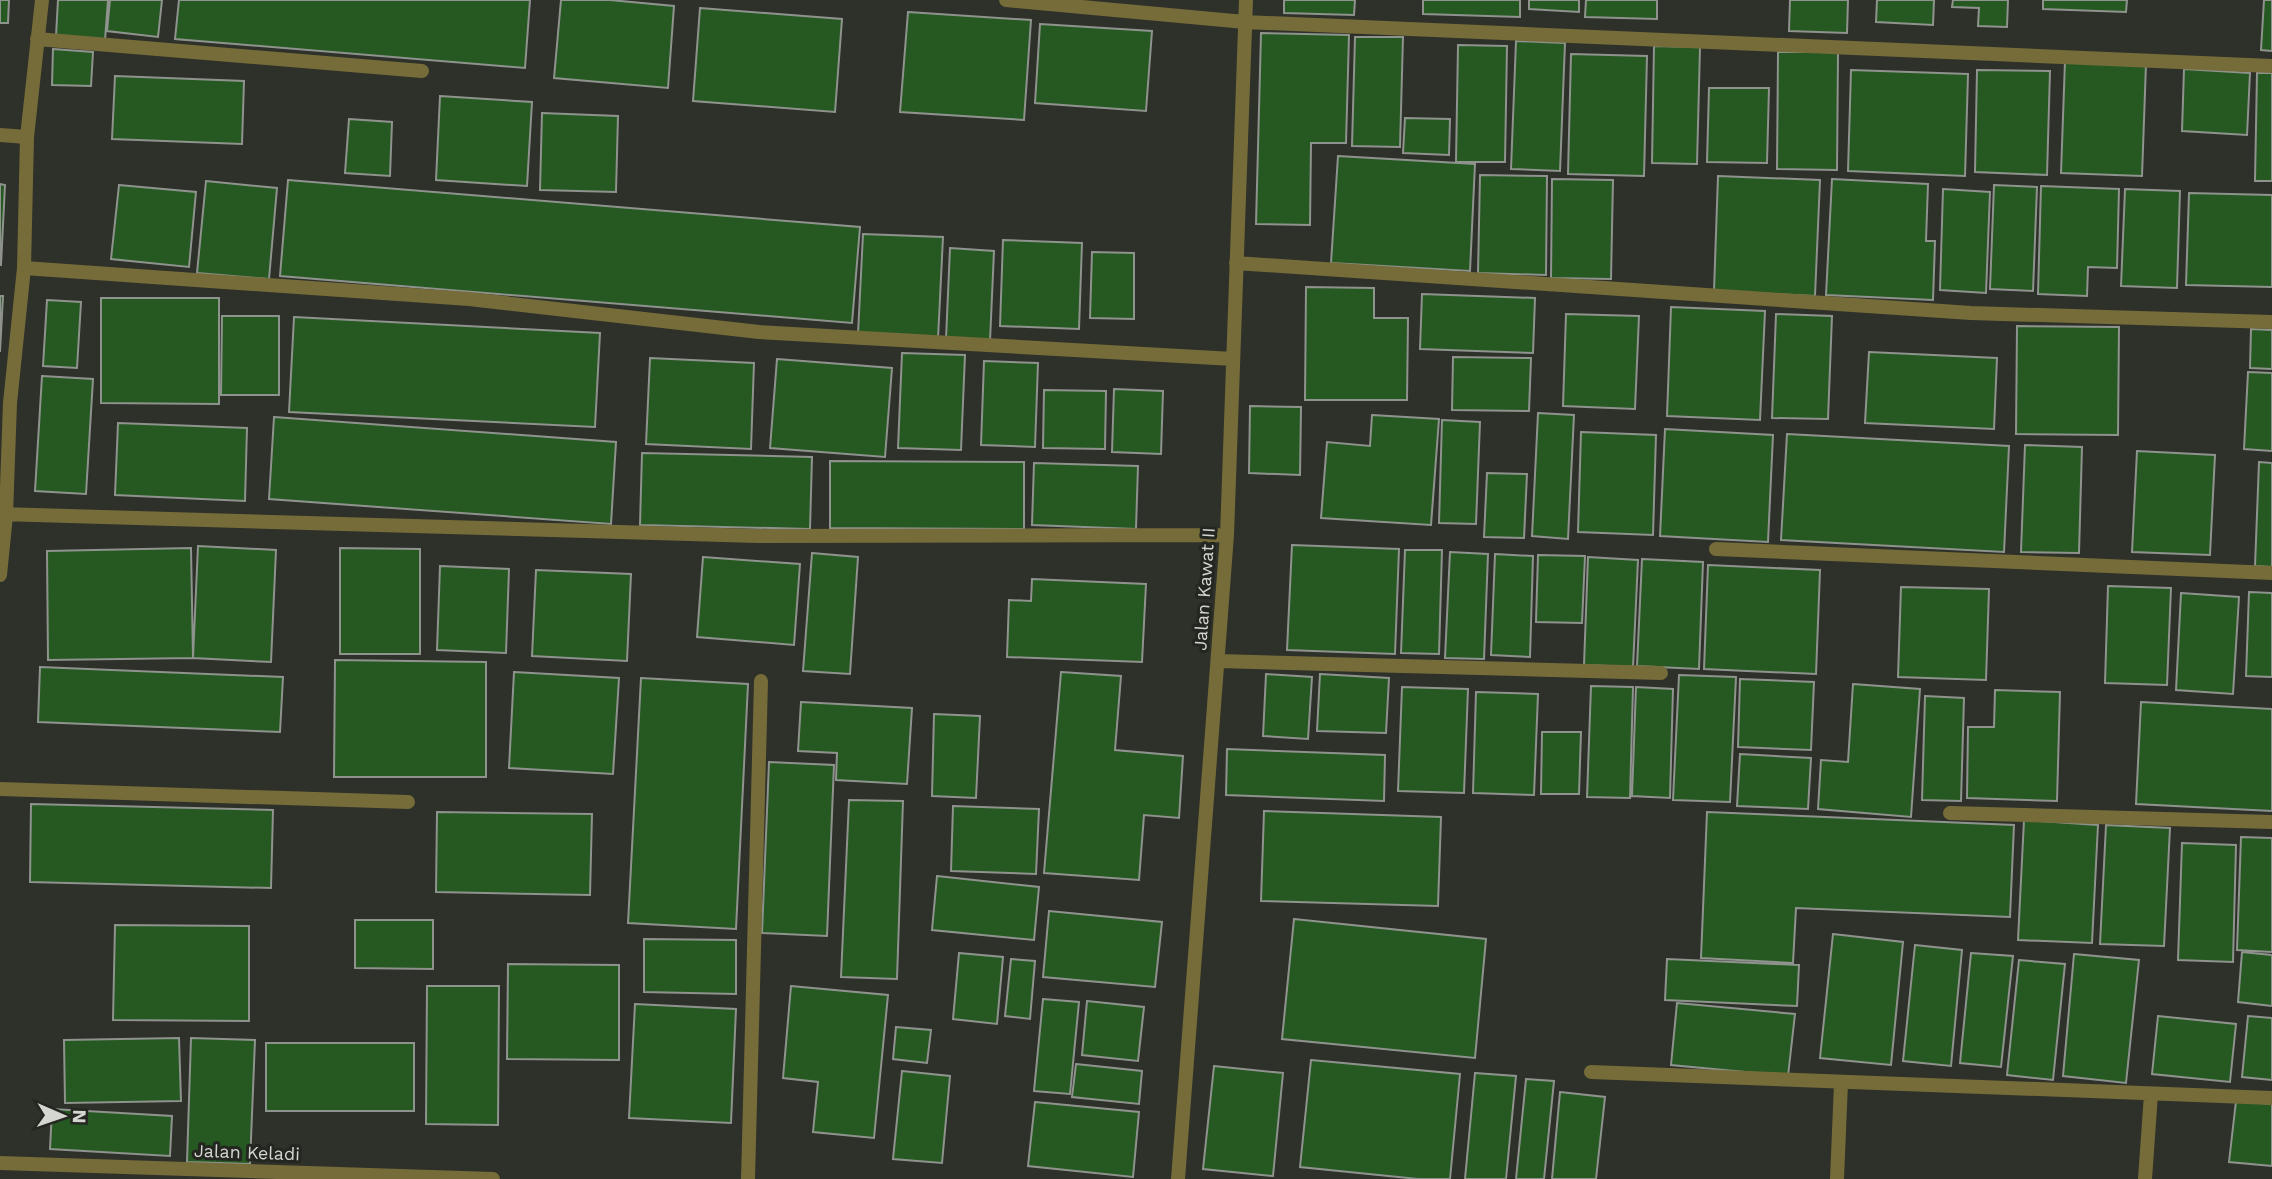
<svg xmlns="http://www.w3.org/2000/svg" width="2272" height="1179" font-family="'Work Sans',sans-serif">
	<rect width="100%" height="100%" fill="#2e302a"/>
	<path fill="#265822" stroke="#8e938d" stroke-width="2" d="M0,0H9L8,23H0Z
		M58,0H108L105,40L56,36Z
		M110,0H162L158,37L107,31Z
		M179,0H530L525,68L175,39Z
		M561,0H610L674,6L668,88L554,78Z
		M1284,0H1355L1354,15L1284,13Z
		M1423,0H1520V17L1423,14Z
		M1529,0H1579V12L1529,9Z
		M1586,0H1657V19L1585,17Z
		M1790,0H1848L1847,33L1789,31Z
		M1877,0H1934L1933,25L1876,22Z
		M1953,0H2008L2007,27L1978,26L1979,8L1952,7Z
		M2043,0H2127L2126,12L2043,9Z
		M2264,0H2272V51L2261,50Z
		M700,8L842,19L835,112L693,101Z
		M908,12L1031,20L1024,120L900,112Z
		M1040,24L1152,31L1146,111L1035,103Z
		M1261,33L1349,35L1346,143H1311L1310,225L1256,224Z
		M1355,37H1403L1400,147L1352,146Z
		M1516,41L1565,43L1560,171L1511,169Z
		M1458,45L1507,46L1505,162H1456Z
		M1654,46L1700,47L1697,164L1652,163Z
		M53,49L93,52L91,86L52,85Z
		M1778,52H1838L1837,170L1777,169Z
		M1571,54L1647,56L1644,176L1568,174Z
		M2065,61L2146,64L2142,176L2061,173Z
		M2184,69L2250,73L2247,135L2182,131Z
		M1851,70L1968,74L1965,176L1848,171Z
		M1977,70L2050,71L2047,175L1975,172Z
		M2257,73H2272V181H2255Z
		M115,76L244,81L242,144L112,139Z
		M1709,88H1769L1767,163L1707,162Z
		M440,96L532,102L527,186L436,180Z
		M542,113L618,116L616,192L540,190Z
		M1405,118L1450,119L1449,155L1403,153Z
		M349,119L392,122L390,176L345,173Z
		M1338,156L1475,164L1470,271L1331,263Z
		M1480,175L1547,176L1546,275L1478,273Z
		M1718,176L1820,180L1815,296L1714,291Z
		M1552,179L1613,180L1611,279L1551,278Z
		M1832,179L1928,184L1926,241H1935L1933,300L1826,295Z
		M288,180L860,227L852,323L280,276Z
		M206,181L277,188L269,279L197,273Z
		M0,184L5,185L1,265H0Z
		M119,185L196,192L189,267L111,259Z
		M1994,185L2037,187L2033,291L1990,289Z
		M2041,186L2119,189L2117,268L2088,267L2087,296L2038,294Z
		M1943,189L1990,192L1986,293L1940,290Z
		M2125,189L2180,191L2177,288L2121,286Z
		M2189,193L2272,195V287L2186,285Z
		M863,234L943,237L938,339L858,334Z
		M1003,240L1082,243L1079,329L1000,326Z
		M950,248L994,251L990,341L946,339Z
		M1092,252L1134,253V319L1090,318Z
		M1306,287L1374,288V318H1408L1407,400H1305Z
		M1422,294L1535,298L1533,353L1420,349Z
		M0,296H3L0,352Z
		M101,298H219V404L101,403Z
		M47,300L81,302L77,368L43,366Z
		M1671,307L1765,311L1760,420L1667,416Z
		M1566,314L1639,316L1635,409L1563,406Z
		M1776,314L1832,316L1828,419L1772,418Z
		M222,316H279V395H221Z
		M294,317L600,333L595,427L289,412Z
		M2017,326L2119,327L2118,435L2016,434Z
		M2251,329L2272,330V369L2250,368Z
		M1869,352L1997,358L1994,429L1865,423Z
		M902,353L965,355L961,450L898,448Z
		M1453,357L1531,358L1529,411L1452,410Z
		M650,358L754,363L751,449L646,444Z
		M777,359L892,368L885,457L770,448Z
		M984,361L1038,363L1035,447L981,445Z
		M2248,372L2272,373V451L2244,449Z
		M42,376L93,379L86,494L35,491Z
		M1114,389L1163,391L1161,454L1112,452Z
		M1044,390L1106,391L1105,449L1043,448Z
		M1250,406L1301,407L1300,475L1249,473Z
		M1538,413L1574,415L1568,539L1532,536Z
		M1372,415L1439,419L1431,525L1321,518L1327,442L1370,446Z
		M274,417L616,442L611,524L269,499Z
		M1442,420L1480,422L1476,524L1439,523Z
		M118,423L247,428L245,501L115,495Z
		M1665,429L1773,435L1768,542L1660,536Z
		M1581,432L1656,435L1653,535L1578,532Z
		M1787,434L2009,446L2004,552L1781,540Z
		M2025,445L2082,447L2079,553L2021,552Z
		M2137,451L2215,455L2210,555L2132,552Z
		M642,453L812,457L810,529L640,525Z
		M830,461L1024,462V529L830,528Z
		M2259,462L2272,463V567L2255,566Z
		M1034,463L1138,466L1136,529L1032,525Z
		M1487,473L1527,474L1524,538L1484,537Z
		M1292,545L1399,549L1395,654L1287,650Z
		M198,546L276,550L271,662L193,658Z
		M191,548L193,658L48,660L47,551Z
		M340,548L420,549V654H340Z
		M1405,550H1442L1439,654L1401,653Z
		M1450,552L1488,554L1484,659L1445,658Z
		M812,553L858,557L850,674L803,671Z
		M1495,554L1533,556L1530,657L1491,655Z
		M1538,555L1585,556L1582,623L1536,622Z
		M703,557L800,564L794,645L697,637Z
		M1588,557L1638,560L1633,667L1584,665Z
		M1642,559L1703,562L1699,669L1637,666Z
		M1708,565L1820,570L1816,674L1704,669Z
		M440,566L509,569L506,653L437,650Z
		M536,570L631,574L627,661L532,656Z
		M1032,579L1146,584L1142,662L1007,657L1009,600L1031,601Z
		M2108,586L2171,588L2167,685L2105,683Z
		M1901,587L1989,589L1986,680L1898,677Z
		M2249,592L2272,593V677L2246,676Z
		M2181,593L2239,597L2233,694L2176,690Z
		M335,660L486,662V777H334Z
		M40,667L283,677L280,732L38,722Z
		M514,672L619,678L613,774L509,768Z
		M1061,672L1121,676L1115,750L1183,756L1179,818L1144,815L1139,880L1044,873Z
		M1266,674L1312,677L1308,739L1263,736Z
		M1320,674L1389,678L1386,733L1317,731Z
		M1679,675L1736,677L1730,802L1673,800Z
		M641,678L748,684L736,929L628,923Z
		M1740,679L1814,682L1811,750L1738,747Z
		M1853,684L1920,689L1911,817L1818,809L1821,760L1848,762Z
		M1591,686L1633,687L1630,798L1587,797Z
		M1402,687L1468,689L1464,793L1398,791Z
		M1636,687L1673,689L1670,798L1632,796Z
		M1995,690L2060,692L2057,801L1967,798L1968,727H1994Z
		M1476,692L1538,694L1534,795L1473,793Z
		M1925,696L1964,698L1961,801L1922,800Z
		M801,702L912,708L907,784L836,780L837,753L798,751Z
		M2141,702L2272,709V811L2136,804Z
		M934,714L980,716L976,798L932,796Z
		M1542,732H1581L1579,794H1541Z
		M1227,749L1385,755L1384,801L1226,795Z
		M1740,754L1811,758L1808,809L1737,806Z
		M769,762L834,765L827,936L762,933Z
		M849,800L903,801L897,979L841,977Z
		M31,804L273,810L271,888L30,882Z
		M953,806L1039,809L1036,874L951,871Z
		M1264,811L1441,817L1438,906L1261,901Z
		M437,812L592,814L590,895L436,892Z
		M1707,812L2014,825L2010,917L1796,908L1793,963L1701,958Z
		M2024,820L2098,825L2092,943L2018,940Z
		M2106,825L2170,828L2164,946L2100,944Z
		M2241,837L2272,838V952L2237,950Z
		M2182,843L2236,845L2233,962L2178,960Z
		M937,876L1039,887L1034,940L932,930Z
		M1049,911L1162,922L1155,987L1043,977Z
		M1294,919L1486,939L1475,1058L1282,1039Z
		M355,920H433V969L355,968Z
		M115,925L249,926V1021L113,1020Z
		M1833,934L1903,942L1891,1065L1820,1058Z
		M644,939L736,940V994L644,992Z
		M1915,945L1962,950L1951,1066L1903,1061Z
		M2242,952L2272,955V1006L2238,1002Z
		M959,953L1003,957L997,1024L953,1019Z
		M1971,953L2013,956L2001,1067L1960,1063Z
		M2074,954L2139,960L2126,1083L2063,1076Z
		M1011,959L1035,961L1030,1019L1005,1016Z
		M1667,959L1799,965L1797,1006L1665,1000Z
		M2019,960L2065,964L2053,1080L2007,1075Z
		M508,964L619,965V1060L507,1059Z
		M427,986H499L498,1125L426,1124Z
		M791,986L888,995L874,1138L813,1132L818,1082L783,1078Z
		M1043,999L1079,1002L1070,1094L1034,1091Z
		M1087,1001L1144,1007L1138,1061L1082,1055Z
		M1677,1003L1795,1014L1788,1076L1671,1065Z
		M635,1004L736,1009L731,1123L629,1118Z
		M2158,1016L2236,1024L2230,1082L2152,1074Z
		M2248,1016L2272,1018V1080L2242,1077Z
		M896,1027L931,1030L927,1063L893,1059Z
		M179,1038L181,1101L65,1103L64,1040Z
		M191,1038L255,1040L250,1164L187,1162Z
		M266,1043H414V1111H266Z
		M1311,1060L1460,1074L1450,1179H1418L1300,1167Z
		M1076,1064L1142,1071L1139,1104L1072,1097Z
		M1214,1066L1283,1073L1273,1176L1203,1169Z
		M902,1071L950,1076L942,1163L893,1159Z
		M1475,1073L1516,1076L1506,1179H1465Z
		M1526,1079L1554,1081L1544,1179H1516Z
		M1560,1092L1605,1097L1596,1179H1552Z
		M2236,1101L2272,1104V1166L2229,1162Z
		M1035,1102L1139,1112L1133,1177L1028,1166Z
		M52,1109L172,1116L170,1156L50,1149Z"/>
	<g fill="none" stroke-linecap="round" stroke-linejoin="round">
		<path stroke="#756c39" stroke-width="14" d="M1006,0L1245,22L2272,66
			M37,39L422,71
			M0,135L27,137
			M1236,263L1971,313L2272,322
			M24,268L469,299L759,332L1233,359
			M0,514L757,536L1227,535
			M1716,549L2272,573
			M0,575L6,515L10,403L24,268L27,137L42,0
			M1218,661L1661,673
			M0,789L408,802
			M1950,813L2272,822
			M1591,1072L2272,1098
			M0,1163L493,1179
			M748,1179L761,681
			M1178,1179L1227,535L1246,0
			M1837,1179L1841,1083
			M2145,1179L2151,1094"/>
	</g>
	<g text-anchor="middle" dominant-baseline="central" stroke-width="6" stroke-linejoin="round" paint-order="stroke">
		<g font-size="18" fill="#d5d6d2" stroke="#242620">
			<text transform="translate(1204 589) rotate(-86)">Jalan Kawat II</text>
			<text transform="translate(247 1152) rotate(2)">Jalan Keladi</text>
		</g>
	</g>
	<g transform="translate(63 1116) rotate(92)" stroke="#242620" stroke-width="5" paint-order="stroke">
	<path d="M0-5L12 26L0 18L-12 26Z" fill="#d5d6d2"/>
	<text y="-10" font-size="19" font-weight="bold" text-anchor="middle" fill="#d5d6d2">N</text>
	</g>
</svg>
